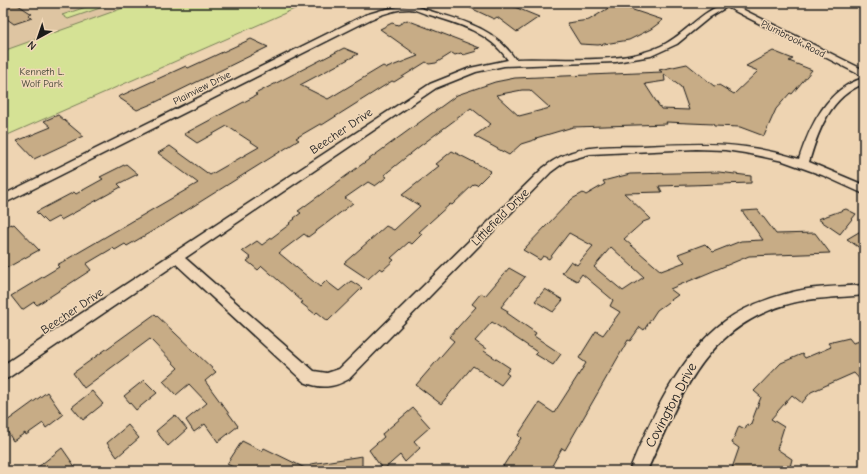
<svg xmlns="http://www.w3.org/2000/svg" width="867" height="474" font-family="'Comic Neue',sans-serif">
	<rect width="100%" height="100%" fill="#eed4b2"/>
	<filter id="ink" filterUnits="userSpaceOnUse"><feTurbulence type="fractalNoise" baseFrequency=".025" numOctaves="2"/><feDisplacementMap in="SourceGraphic" scale="8" xChannelSelector="R" yChannelSelector="G"/><feConvolveMatrix kernelMatrix="1 2 1 2 8 2 1 2 1" color-interpolation-filters="sRGB"/></filter>
	<g filter="url(#ink)">
		<path fill="#dec5a2" d="M3,3H137L3,51Z"/>
		<path fill="#d5e295" stroke="#787f58" d="M98,3L106,6L68,19L62,15Z
			M137,3H308L3,137V51Z"/>
		<path fill="#c7ac86" stroke="#1c1c1c" fill-rule="evenodd" d="M3,3H15L32,14L28,15L32,18L14,24L3,16Z
			M460,3H505L539,17L517,32L497,17L494,19Z
			M615,4L663,20L651,29L629,40L598,45L580,44L567,23L589,20Z
			M407,20L480,48L475,49L477,51L463,55L461,53L455,55L452,53L436,63L429,64L426,62L394,82L392,81L322,125L320,124L296,138L299,140L168,222L127,246L125,244L115,250L113,248L86,264L91,270L37,305L34,302L22,310L11,296L59,267L57,265L198,183L158,153L170,146L210,175L259,147L227,126L197,143L184,134L257,95L255,94L344,48L358,54L300,85L328,99L383,66L387,68L418,56L380,29L392,23L398,25Z
			M251,39L268,47L154,103L137,110L118,97L186,66L188,68Z
			M773,51L793,59L789,61L812,70L792,94L790,93L776,109L764,136L740,127L714,126L713,124L666,122L667,124L573,127L536,138L537,139L521,144L509,155L474,136L491,124L471,108L420,146L384,175L387,177L375,186L368,182L345,198L353,203L323,226L308,237L304,234L279,253L320,287L326,281L339,291L351,281L362,288L328,321L317,312L315,314L301,303L303,302L262,266L258,270L247,261L251,258L242,251L257,241L262,245L290,224L289,223L295,219L294,218L301,213L298,211L457,95L495,82L515,78L662,72L659,70L687,64L714,86L719,85L734,94L758,71L746,66ZM664,74L681,87L689,110L661,109L645,84L665,81ZM522,90H530L550,108L519,116L496,95Z
			M58,115L83,136L34,159L17,141L51,127L44,121Z
			M452,151L491,171L477,185L474,184L452,205L450,204L419,232L422,234L412,244L409,242L391,258L394,260L383,270L380,268L368,279L344,263L386,226L394,230L420,206L402,195L439,166L436,164Z
			M126,164L138,174L118,184L121,187L61,220L58,217L47,223L36,212L74,192L76,194L103,179L100,177Z
			M719,172L751,176V183L659,186L662,192L624,193L651,219L643,222L624,239L661,271L685,262L678,254L705,244L713,252L741,241L763,240L742,211L758,210L776,234L815,233L830,253L749,256L670,289L678,295L657,310L644,330L640,327L630,341L628,340L565,450L562,448L549,471H500L521,438L518,435L539,403L554,413L586,363L579,358L596,331L603,335L620,312L610,306L613,300L582,274L577,281L562,273L571,261L577,265L593,246L569,233L549,259L543,256L540,260L523,250L572,199L583,193L586,195L605,184L603,181L630,174ZM611,247L644,277L623,291L594,267Z
			M846,209L856,214L840,234L818,219Z
			M11,224L12,225L14,224L39,250L3,270V228Z
			M864,229V251L847,239Z
			M509,268L525,277L501,307L508,311L507,313L536,333L534,336L561,354L553,365L535,354L537,352L492,322L475,341L486,349L484,351L510,368L506,373L509,375L501,385L473,366L441,404L416,385L454,341L449,337L476,307L472,304L481,293L485,296Z
			M545,289L563,300L553,312L535,301Z
			M155,314L216,372L205,381L238,426L218,442L205,424L194,432L186,420L207,403L189,384L176,395L163,381L178,368L150,339L84,388L73,373Z
			M849,338L853,343L864,340V384L854,373L811,392L802,403L792,395L771,419L784,427L777,449L792,459L789,471H731L739,448L732,443L739,426L745,429L747,424L750,426L761,397L754,391L781,363L802,354L805,358L831,347L828,343Z
			M144,380L157,393L136,410L124,396Z
			M92,391L103,404L83,420L72,407Z
			M47,392L63,415L46,428L43,423L26,435L25,433L13,441L3,424Z
			M413,408L430,427L414,441L420,448L405,462L400,455L383,470L369,450L384,437L382,434Z
			M175,415L187,429L168,446L156,431Z
			M128,425L139,438L117,457L107,443Z
			M242,441L262,451L264,448L311,471H241L227,464Z
			M62,448L78,471H33Z
			M362,456V471H312L311,464Z"/>
		<g fill="none" stroke-linecap="round" stroke-linejoin="round">
			<defs>
				<path id="minor" d="M409,3H416L414,6C453,19 491,23 515,59C561,57 619,66 661,46C685,35 701,10 727,3L730,5L710,17L677,44L651,56L616,62L504,66L476,72L436,88L185,258L314,371L327,373L339,369L543,168C574,143 605,147 642,146C701,143 742,141 799,159C810,126 827,88 864,78V84C831,95 818,131 809,162L864,185V194L822,175L783,161L745,153L725,150L696,149L590,154L566,161L551,172L349,379C333,388 321,389 304,382L176,264L8,378L3,380V365L430,84L470,68L508,60C490,33 460,24 430,15C424,14 416,9 409,9C397,9 382,14 371,19L3,204V195L365,15L382,10L408,5Z
					M864,285V295C838,298 810,297 785,305C703,329 679,400 647,471H629C650,420 680,354 725,321C742,308 764,300 785,294C810,286 838,287 864,285Z"/>
				<path id="tertiary" d="M719,3H730L864,70V77Z"/>
			</defs>
			<use href="#minor" stroke="#1c1c1c" stroke-width="3"/>
			<use href="#tertiary" stroke="#1c1c1c" stroke-width="3"/>
			<use href="#minor" fill="#f0d7b8" fill-rule="evenodd"/>
			<use href="#tertiary" fill="#f0d7b8" fill-rule="evenodd"/>
		</g>
	</g>
	<g text-anchor="middle" dominant-baseline="central" stroke-width="3" stroke-linejoin="round" paint-order="stroke">
		<g font-size="10" fill="#1c1c1c" stroke="#f0d7b8">
			<text transform="translate(793 39) rotate(27)">Plumbrook Road</text>
			<text transform="translate(202 88) rotate(-27)">Plainview Drive</text>
		</g>
		<g font-size="10" fill="#414434" stroke="#f0d7b8">
			<text x="42" y="72">Kenneth L.<tspan x="42" dy="12">Wolf Park</tspan></text>
		</g>
		<g font-size="12" fill="#1c1c1c" stroke="#f0d7b8">
			<text transform="translate(341 131) rotate(-34)">Beecher Drive</text>
			<text transform="translate(500 217) rotate(-45)">Littlefield Drive</text>
			<text transform="translate(72 311) rotate(-34)">Beecher Drive</text>
		</g>
		<g font-size="14" fill="#1c1c1c" stroke="#f0d7b8">
			<text transform="translate(671 405) rotate(-62)">Covington Drive</text>
		</g>
	</g>
	<rect width="867" height="474" fill="none" stroke="#f0d7b8" stroke-width="16"/>
	<rect x="8" y="8" width="851" height="458" fill="none" stroke="#1c1c1c" stroke-width="1.5" filter="url(#ink)"/>
	<g transform="translate(38 38) rotate(220)" stroke="#f0d7b8" stroke-width="3" paint-order="stroke">
	<path d="M0-3L7 15L0 10L-7 15Z" fill="#1c1c1c"/>
	<text y="-6" font-size="11" font-weight="bold" text-anchor="middle" fill="#1c1c1c">N</text>
	</g>
</svg>
